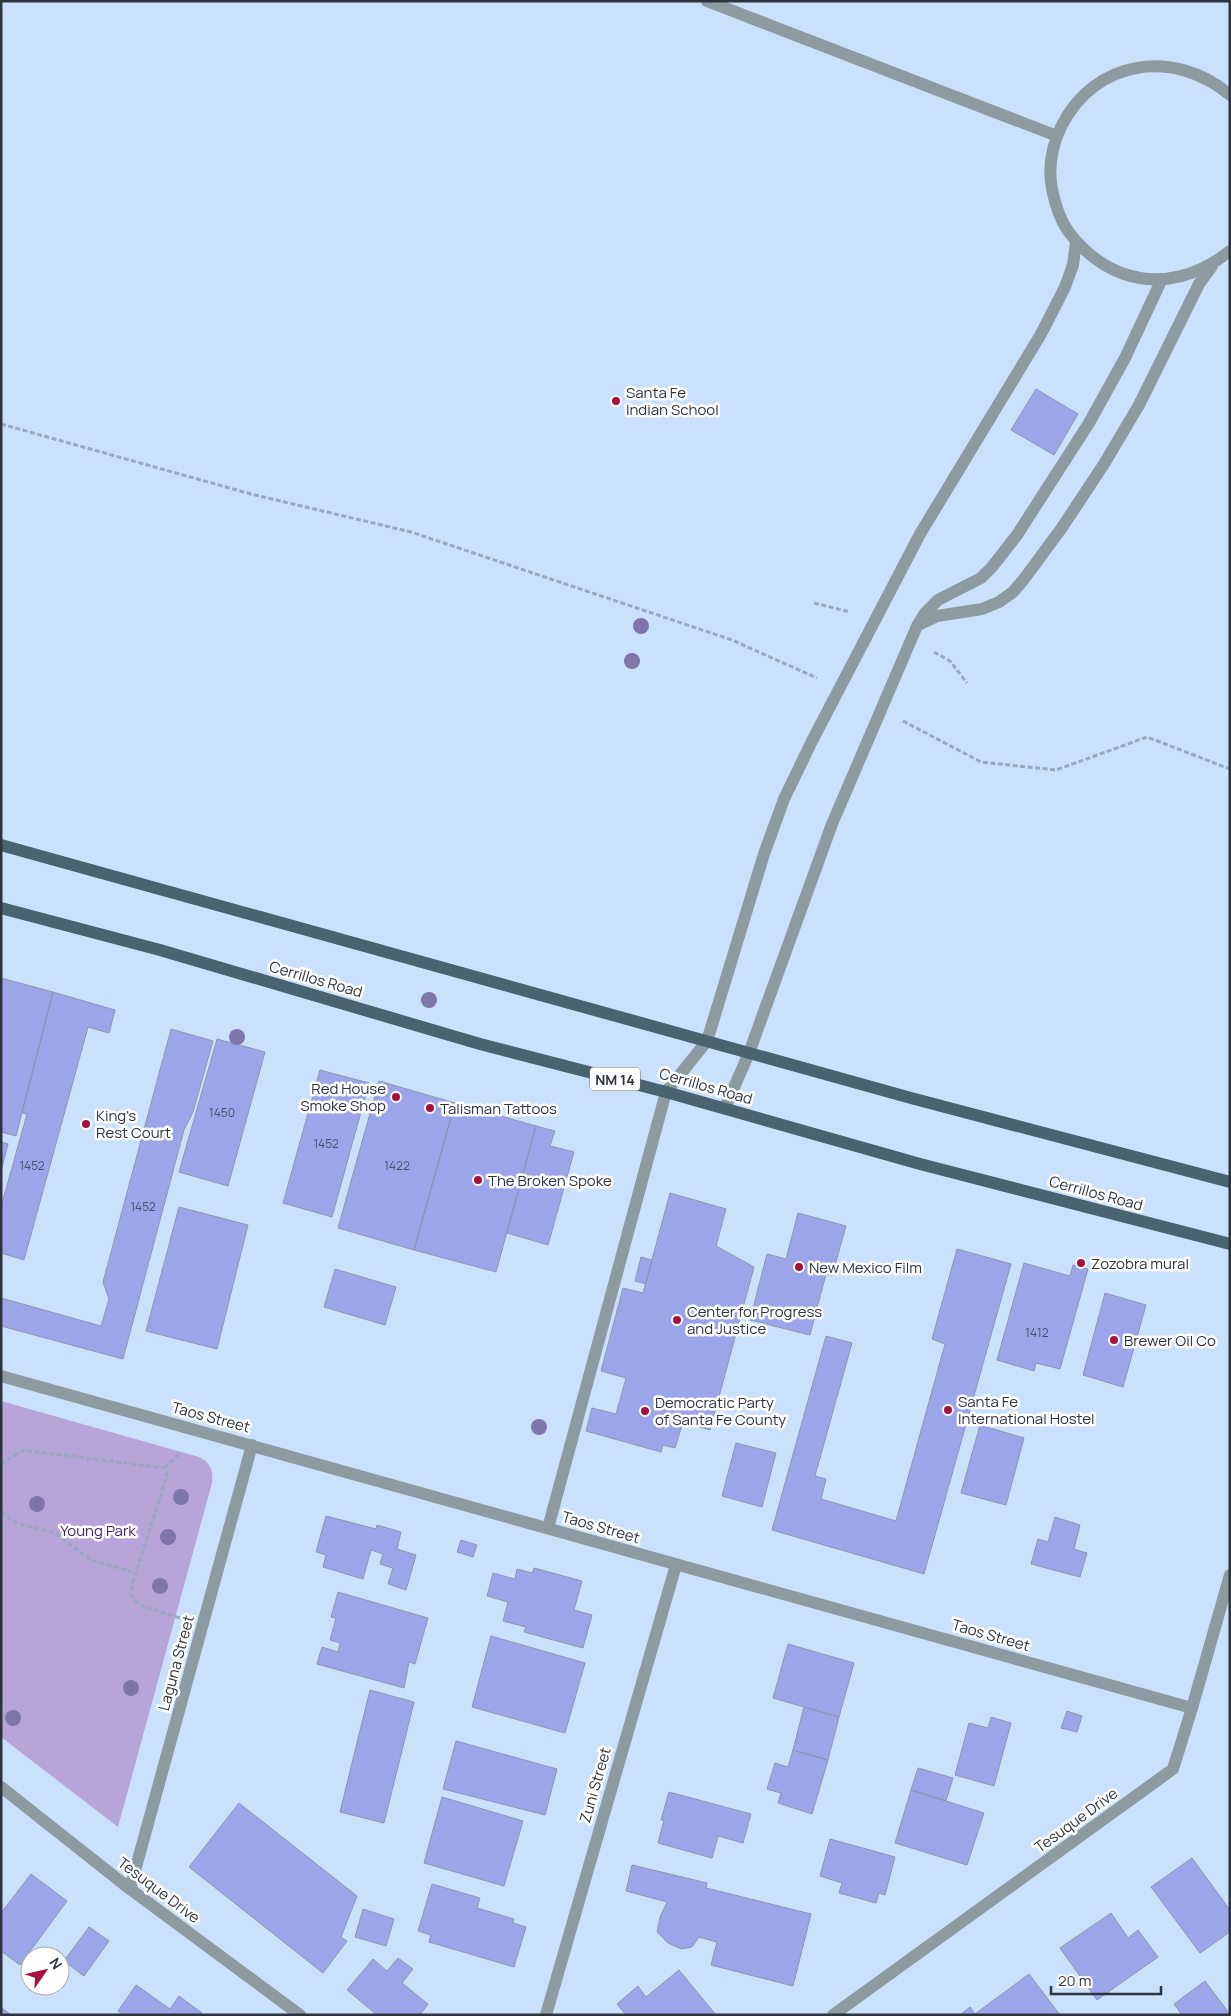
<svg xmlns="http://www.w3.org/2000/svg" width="1231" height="2016" font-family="Manrope,sans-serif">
	<rect width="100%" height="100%" fill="#cae1fc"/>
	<path fill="#b7a5d9" d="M1,1401L199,1457C211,1463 213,1470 212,1483L118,1827L1,1737Z"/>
	<path fill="#9ba6e8" stroke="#8e94b1" d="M1036,389L1078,414L1054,455L1011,430Z
		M1,978L53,992L16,1136L1,1132Z
		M53,992L115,1010L109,1033L88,1027L24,1260L1,1253V1207L27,1114L22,1113Z
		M171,1029L213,1041L193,1112L184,1130L123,1359L1,1326V1298L101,1326L109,1299L103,1282Z
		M217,1039L265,1052L228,1186L179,1172Z
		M320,1070L369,1083L332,1217L283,1203Z
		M379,1081L455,1103L414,1250L338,1228Z
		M455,1103L536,1126L496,1272L414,1250Z
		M536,1126L555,1131L550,1146L574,1152L548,1245L507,1233Z
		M1,1142L8,1144L1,1171Z
		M670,1193L726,1209L716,1246L754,1267L710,1430L683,1422L675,1448L663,1445L661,1452L586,1431L592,1408L616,1414L626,1378L601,1371L623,1288L643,1293Z
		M179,1207L248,1225L217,1349L146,1331Z
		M798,1213L846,1226L832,1276L826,1274L810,1335L750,1320L767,1254L786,1259Z
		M957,1249L1011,1264L924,1574L772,1530L826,1336L852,1343L815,1476L826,1479L821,1499L896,1521L945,1344L932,1339Z
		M641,1257L652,1260L646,1284L635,1281Z
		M1024,1263L1070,1276L1073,1265L1088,1269L1060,1369L1036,1363L1034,1371L997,1360Z
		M335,1269L396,1287L385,1325L324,1307Z
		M1105,1293L1146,1305L1123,1387L1083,1375Z
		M980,1425L1024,1438L1006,1505L961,1493Z
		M736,1443L776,1453L762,1507L722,1496Z
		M326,1516L376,1529L377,1525L401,1532L397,1549L416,1555L406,1590L388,1584L393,1568L380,1564L383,1554L371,1550L363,1579L323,1567L326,1555L316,1552Z
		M1055,1517L1080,1525L1074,1549L1087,1553L1080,1577L1031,1564L1038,1539L1048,1542Z
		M461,1540L477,1545L473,1557L457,1552Z
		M534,1568L582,1581L574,1610L592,1615L583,1648L524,1632L526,1627L503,1621L508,1602L487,1596L493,1573L515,1579L517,1569L532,1573Z
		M338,1592L428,1618L415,1664L409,1662L404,1688L317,1664L322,1647L338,1652L340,1643L330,1640L336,1618L331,1617Z
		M491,1636L585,1663L565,1733L472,1707Z
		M788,1644L854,1663L839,1717L773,1698Z
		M370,1690L414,1702L384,1823L340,1812Z
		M804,1707L839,1717L828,1760L793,1750Z
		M1067,1711L1082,1716L1077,1732L1061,1728Z
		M991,1717L1011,1723L994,1786L955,1775L969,1723L988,1728Z
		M456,1741L557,1769L545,1815L443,1789Z
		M793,1750L828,1760L812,1814L778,1803L781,1793L767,1789L775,1763L788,1767Z
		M918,1768L953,1778L946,1801L911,1790Z
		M911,1790L984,1813L967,1865L895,1843Z
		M669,1792L751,1814L743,1843L718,1836L712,1858L658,1843L664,1820H661Z
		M442,1797L523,1821L504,1886L424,1863Z
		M239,1803L357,1896L341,1937L347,1941L323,1973L189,1867Z
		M830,1839L895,1857L885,1895L879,1893L876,1903L839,1893L842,1883L820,1876Z
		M1192,1858L1230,1910V1932L1200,1953L1151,1887Z
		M632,1865L707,1883L706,1888L811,1914L793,1986L711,1965L717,1942L699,1937L692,1947L681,1949L668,1943L657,1932L660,1917L667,1902L626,1891Z
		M31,1874L67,1901L20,1965L1,1951V1913Z
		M432,1884L480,1898L477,1908L514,1919L513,1923L526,1927L514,1967L429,1942L431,1935L418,1931Z
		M363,1909L394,1919L386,1946L355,1937Z
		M1111,1913L1128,1938L1138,1930L1158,1957L1097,2000L1060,1948Z
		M89,1927L109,1941L84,1976L64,1961Z
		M398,1958L413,1969L402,1983L428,2004L420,2015H377L347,1990L373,1959L387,1971Z
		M679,1970L716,2015H626L617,2004L638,1986L646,1997Z
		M1029,1974L1060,2015H960L970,2007L975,2014Z
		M1205,1981L1229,2013L1226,2015H1182L1174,2004Z
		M136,1985L170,2009L179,1996L202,2013L200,2015H124L118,2011Z
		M1,2007L11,2015H1Z"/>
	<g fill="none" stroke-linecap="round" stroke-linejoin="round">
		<path stroke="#97a9bf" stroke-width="3" stroke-dasharray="5 2.5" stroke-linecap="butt" d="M1,424L251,494L411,532L732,640L817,678
			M814,603L850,612
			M934,652L950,661L967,683
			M903,721L981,762L1056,770L1147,737L1230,769
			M1,1464L24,1450L165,1468L167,1476L132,1584L131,1594L139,1605L180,1618
			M165,1468L178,1455L177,1452
			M1,1512L16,1523L55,1533L91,1560L136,1573"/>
		<path stroke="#8c9ba2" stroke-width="12" d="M707,1L1057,136
			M1230,95C1175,48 1094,59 1061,127C1052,146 1048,168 1052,189C1055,204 1059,218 1068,231C1083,251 1101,266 1124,274C1162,287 1200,275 1230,251
			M918,625L937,616L982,609L999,602L1013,592L1024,579L1061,529L1104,464L1139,405L1199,284L1212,266
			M725,1108L749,1053L832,824L917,626L925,613L938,600L981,578L992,567L1017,535L1089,423L1125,358L1162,279
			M1,1376L1192,1708
			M548,1528L666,1092L707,1041L764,854L784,799L812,741L920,534L1041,334L1065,287L1073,265L1076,242
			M1,1787L130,1889L300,2015
			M130,1889L252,1445
			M546,2015L676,1565
			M833,2015L1173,1769L1192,1708L1230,1575"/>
		<path stroke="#496370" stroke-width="12" d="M1,845L911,1098L1230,1182
			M1,908L160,950L480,1044L666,1092L920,1164L1230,1244"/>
	</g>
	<g fill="#7e75ab">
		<circle cx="641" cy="626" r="8"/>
		<circle cx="632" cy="661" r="8"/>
		<circle cx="429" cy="1000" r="8"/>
		<circle cx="237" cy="1037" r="8"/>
		<circle cx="539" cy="1427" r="8"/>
		<circle cx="181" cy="1497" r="8"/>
		<circle cx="37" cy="1504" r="8"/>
		<circle cx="168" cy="1537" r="8"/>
		<circle cx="160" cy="1586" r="8"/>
		<circle cx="131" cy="1688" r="8"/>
		<circle cx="13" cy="1718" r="8"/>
	</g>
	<g fill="#a70f41" stroke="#fff" stroke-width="2">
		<circle cx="616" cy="401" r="5"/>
		<circle cx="396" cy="1097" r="5"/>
		<circle cx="430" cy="1108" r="5"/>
		<circle cx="86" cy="1124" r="5"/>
		<circle cx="478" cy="1180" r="5"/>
		<circle cx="1081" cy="1263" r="5"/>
		<circle cx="799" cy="1267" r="5"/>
		<circle cx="677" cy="1320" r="5"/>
		<circle cx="1114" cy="1340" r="5"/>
		<circle cx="948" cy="1410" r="5"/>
		<circle cx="645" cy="1411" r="5"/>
	</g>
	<g text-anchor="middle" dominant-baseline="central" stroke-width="5" stroke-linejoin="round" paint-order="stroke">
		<g font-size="12" fill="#485069">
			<text x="222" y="1112">1450</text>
			<text x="326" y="1143">1452</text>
			<text x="32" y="1165">1452</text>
			<text x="397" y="1165">1422</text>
			<text x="143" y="1206">1452</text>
			<text x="1037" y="1332">1412</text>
		</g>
		<rect fill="#fff" stroke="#6b7179" stroke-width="1" x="590" y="1067.5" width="50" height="23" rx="4"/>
		<g font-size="14" font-weight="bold" fill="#2c343f">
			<text x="615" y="1079">NM 14</text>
		</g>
		<g font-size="15" fill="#2c343f" stroke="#fff" text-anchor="start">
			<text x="626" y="392">Santa Fe<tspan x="626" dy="17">Indian School</tspan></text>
			<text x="386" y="1088" text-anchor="end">Red House<tspan x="386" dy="17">Smoke Shop</tspan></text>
			<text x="440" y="1108">Talisman Tattoos</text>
			<text x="96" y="1115">King's<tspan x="96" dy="17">Rest Court</tspan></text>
			<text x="488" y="1180">The Broken Spoke</text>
			<text x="1091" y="1263">Zozobra mural</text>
			<text x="809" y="1267">New Mexico Film</text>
			<text x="687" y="1311">Center for Progress<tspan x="687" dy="17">and Justice</tspan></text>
			<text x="1124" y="1340">Brewer Oil Co</text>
			<text x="958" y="1401">Santa Fe<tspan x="958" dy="17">International Hostel</tspan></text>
			<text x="655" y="1402">Democratic Party<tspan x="655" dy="17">of Santa Fe County</tspan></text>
		</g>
		<g font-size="15" fill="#2c343f" stroke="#fff">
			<text transform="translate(316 979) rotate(16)">Cerrillos Road</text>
			<text transform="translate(706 1086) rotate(16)">Cerrillos Road</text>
			<text transform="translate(1096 1193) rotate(15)">Cerrillos Road</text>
			<text transform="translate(211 1417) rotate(15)">Taos Street</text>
			<text transform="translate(601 1527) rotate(16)">Taos Street</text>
			<text transform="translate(991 1635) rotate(16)">Taos Street</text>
			<text transform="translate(176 1663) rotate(-75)">Laguna Street</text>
			<text transform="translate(595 1785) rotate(-74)">Zuni Street</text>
			<text transform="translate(1076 1820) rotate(-36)">Tesuque Drive</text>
			<text transform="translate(159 1890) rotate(37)">Tesuque Drive</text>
		</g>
		<g font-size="15" fill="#3f1c69" stroke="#fff">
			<text x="98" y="1530">Young Park</text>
		</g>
	</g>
	<rect width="1231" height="2016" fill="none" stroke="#2c343f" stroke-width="5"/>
	<g transform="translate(45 1971) rotate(56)"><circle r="24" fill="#ffffff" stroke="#abaeb2"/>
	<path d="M0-4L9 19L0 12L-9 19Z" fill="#a70f41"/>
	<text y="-8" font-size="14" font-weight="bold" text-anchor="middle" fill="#2c343f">N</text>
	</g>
	<path d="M1051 1986v8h110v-8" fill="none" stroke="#2c343f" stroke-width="2.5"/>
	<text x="1058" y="1986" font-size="15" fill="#2c343f" stroke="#ffffff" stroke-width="4" paint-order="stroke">20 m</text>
</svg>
